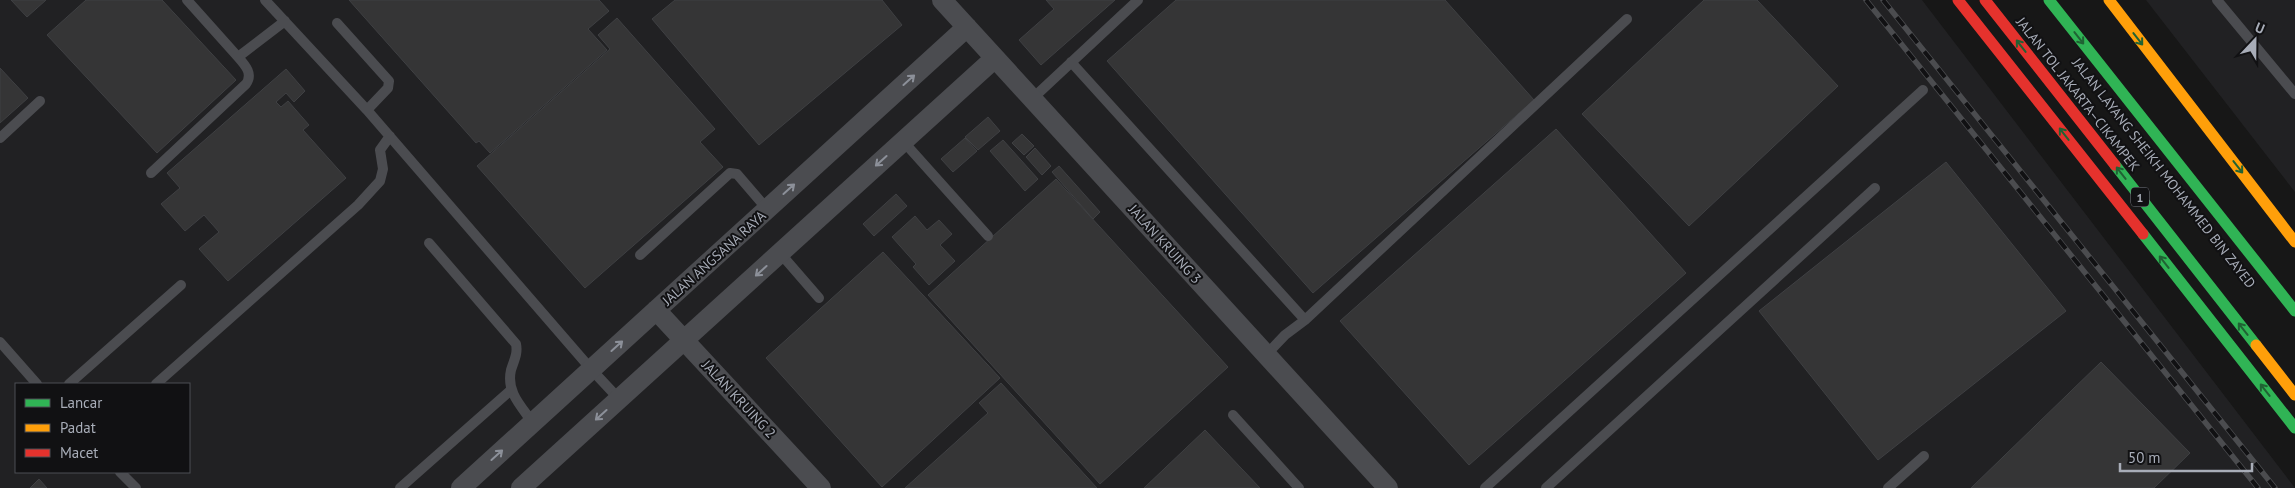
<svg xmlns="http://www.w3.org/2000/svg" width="2295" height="488" font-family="'PT Sans',sans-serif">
	<rect width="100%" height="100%" fill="#171717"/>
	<path fill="#212123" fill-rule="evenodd" d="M0,0H1922L2295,488H0ZM16,384H189V472H16Z
		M2146,0H2295V192Z"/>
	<path fill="#353536" stroke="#3f4043" d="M11,0H46L27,17Z
		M86,0H162L236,80L157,153L47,35Z
		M349,0H599L609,11L588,29L607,50L490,153L479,141L476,143Z
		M675,0H882L902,25L759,145L652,19Z
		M1046,0H1115L1041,65L1019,40L1054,9Z
		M1176,0H1445L1534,100L1313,293L1107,61Z
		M1704,0H1757L1838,86L1689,226L1582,114Z
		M617,18L715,129L700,142L723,167L585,288L477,166L610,49L598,35Z
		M0,68L28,98L0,123Z
		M286,69L305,91L294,102L286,93L276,102L281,107L288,101L309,125L303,130L346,178L228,281L199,249L219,232L204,215L185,231L161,204L180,188L167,173Z
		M988,117L1000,131L978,150L965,137Z
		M1556,129L1686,273L1469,465L1340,321Z
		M1022,134L1034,146L1024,155L1012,143Z
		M965,138L977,151L953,172L941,159Z
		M1003,140L1038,179L1025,191L990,151Z
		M1035,148L1051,166L1042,175L1026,157Z
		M1946,162L2066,311L1878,460L1759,311Z
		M1059,166L1100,212L1093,219L1052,172Z
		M1056,179L1228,367L1100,484L928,295Z
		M896,194L907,206L874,236L863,224Z
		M915,216L927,230L939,220L952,234L940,245L955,261L929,285L913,267L916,264L892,237Z
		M883,252L1000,378L882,487L766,358Z
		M2101,362L2190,453L2154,488H1971Z
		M1001,383L1097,488H905L988,413L979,403Z
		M1205,430L1260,488H1144Z
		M39,479L47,488H30Z"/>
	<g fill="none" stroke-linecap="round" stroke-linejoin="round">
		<path stroke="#4b4c50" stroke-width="10" d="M187,0L238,57
			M265,0L367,110L591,369L619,399
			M2217,0L2295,94
			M337,23L389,81L388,88L367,110
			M1071,62L1305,320
			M1032,99L1138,0
			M0,138L40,101
			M903,141L988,236
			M151,173L246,84C253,74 246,66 238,57L285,21
			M429,243L516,344C518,354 514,360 511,370C506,392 521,406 533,423
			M780,253L819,298
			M640,255L730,173L737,174L767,209
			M0,342L37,384
			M1266,355L1285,335L1305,320L1627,19
			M69,384L181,285
			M156,384L358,205L380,181L383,169L380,150L390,136
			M1233,415L1299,488
			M120,472L136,488
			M400,488L511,390
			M1485,488L1923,90
			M1546,488L1875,188
			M1888,488L1924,456"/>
		<path stroke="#4b4c50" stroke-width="20" d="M942,0L1388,488
			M656,310L821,488
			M461,488L967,27
			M521,488L995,58"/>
		<path stroke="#30b455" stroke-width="11" d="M2049,0L2295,311
			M2115,165L2256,345
			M2143,234L2295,428"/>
		<path stroke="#ff9f0a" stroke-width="11" d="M2109,0L2295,242
			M2256,345L2295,395"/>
		<path stroke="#e5322d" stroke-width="11" d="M1958,0L2143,234
			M1985,0L2115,165"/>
		<defs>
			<path id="rail" d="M1866,0L2258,488
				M1883,0L2275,488"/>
		</defs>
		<use href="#rail" stroke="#4b4c4f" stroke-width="5.5"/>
		<use href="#rail" stroke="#111113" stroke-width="4" stroke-dasharray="11" stroke-linecap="butt"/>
	</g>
	<defs><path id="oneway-shaft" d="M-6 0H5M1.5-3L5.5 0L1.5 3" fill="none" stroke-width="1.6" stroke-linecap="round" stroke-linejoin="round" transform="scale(1.25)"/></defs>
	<g stroke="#206234">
		<use href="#oneway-shaft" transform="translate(2079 38) rotate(52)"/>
		<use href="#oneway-shaft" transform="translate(2138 39) rotate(52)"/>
		<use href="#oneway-shaft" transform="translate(2021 46) rotate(-128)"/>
		<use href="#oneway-shaft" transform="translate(2064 134) rotate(-128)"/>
		<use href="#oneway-shaft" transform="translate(2238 167) rotate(52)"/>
		<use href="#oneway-shaft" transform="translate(2121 173) rotate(-128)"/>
		<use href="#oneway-shaft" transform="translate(2164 262) rotate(-128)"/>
		<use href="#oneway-shaft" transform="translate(2243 329) rotate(-128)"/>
		<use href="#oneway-shaft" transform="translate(2265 390) rotate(-128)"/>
	</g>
	<g stroke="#8c9099">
		<use href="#oneway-shaft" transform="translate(909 80) rotate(-42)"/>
		<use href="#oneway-shaft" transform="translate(881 161) rotate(138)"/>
		<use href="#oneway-shaft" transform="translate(789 189) rotate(-42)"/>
		<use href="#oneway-shaft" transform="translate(761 271) rotate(138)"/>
		<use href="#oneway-shaft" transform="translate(617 346) rotate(-42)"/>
		<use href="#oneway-shaft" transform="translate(601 415) rotate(138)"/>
		<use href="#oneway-shaft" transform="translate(497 455) rotate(-42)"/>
	</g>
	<g text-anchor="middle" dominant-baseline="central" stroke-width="4" stroke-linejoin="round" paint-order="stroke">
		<rect fill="#111113" stroke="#7b7e86" stroke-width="1" x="2131" y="187.5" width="18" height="19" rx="4"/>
		<g font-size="12" font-weight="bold" fill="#a8adb8">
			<text x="2140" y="197">1</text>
		</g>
		<g font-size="14" fill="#a8adb8" stroke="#111113">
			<text transform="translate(2078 94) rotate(52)">JALAN TOL JAKARTA–CIKAMPEK</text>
			<text transform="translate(2164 173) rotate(52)">JALAN LAYANG SHEIKH MOHAMMED BIN ZAYED</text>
			<text transform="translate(1165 244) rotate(48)">JALAN KRUING 3</text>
			<text transform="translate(714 258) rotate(-42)">JALAN ANGSANA RAYA</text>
			<text transform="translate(739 399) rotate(47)">JALAN KRUING 2</text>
		</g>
	</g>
	<rect x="15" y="383" width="175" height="90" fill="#111113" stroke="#4d4f55"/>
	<rect x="25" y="399" width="25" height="8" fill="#30b455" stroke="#4d4f55"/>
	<text x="60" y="408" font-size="15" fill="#a8adb8">Lancar</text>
	<rect x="25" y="424" width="25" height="8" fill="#ff9f0a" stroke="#4d4f55"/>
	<text x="60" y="433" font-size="15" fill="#a8adb8">Padat</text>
	<rect x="25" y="449" width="25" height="8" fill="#e5322d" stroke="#4d4f55"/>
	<text x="60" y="458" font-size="15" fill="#a8adb8">Macet</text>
	<g transform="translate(2255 40) rotate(22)" stroke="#111113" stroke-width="4" paint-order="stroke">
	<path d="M0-4L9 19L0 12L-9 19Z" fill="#a8adb8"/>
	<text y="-8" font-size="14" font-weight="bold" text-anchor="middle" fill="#a8adb8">U</text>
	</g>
	<path d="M2120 463v8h132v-8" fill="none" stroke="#a8adb8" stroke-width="2.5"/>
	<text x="2128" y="463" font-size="15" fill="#a8adb8" stroke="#111113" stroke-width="4" paint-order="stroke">50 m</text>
</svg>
